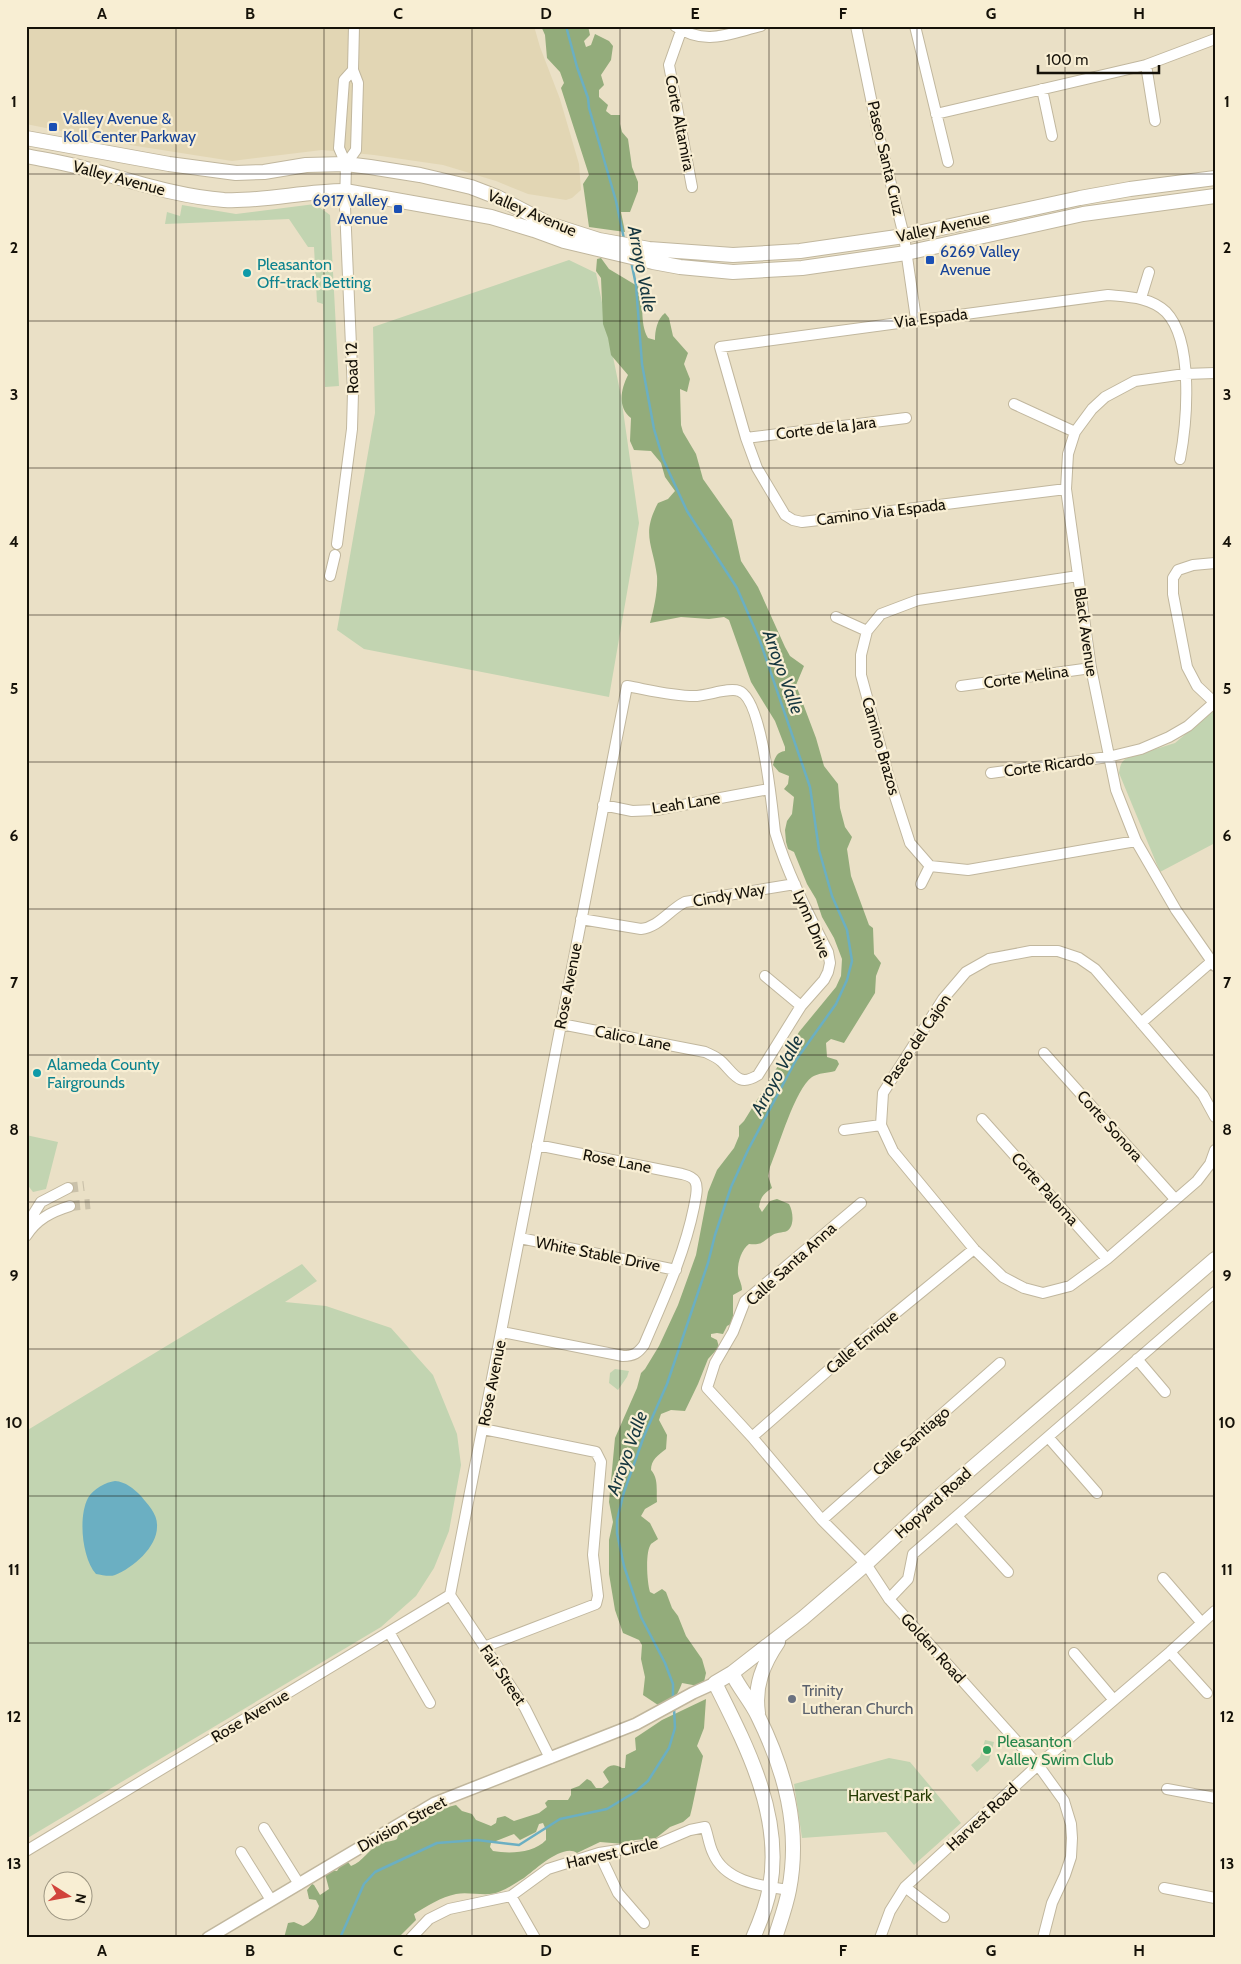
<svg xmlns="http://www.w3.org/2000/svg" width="1241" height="1964" font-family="Cabin,sans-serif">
	<rect width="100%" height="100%" fill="#eae0c6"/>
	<path fill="#e2d6b4" d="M26,26H534L540,47L560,99L579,164L581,190L572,198L566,200L528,194L496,181L443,165L374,155L322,150L232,161L130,145L26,124Z"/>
	<path fill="#c2d4b1" d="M315,204L330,215L339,386L325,387L323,304L317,302L314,247H308L289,219L165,224L167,212L180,216L182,205L236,214Z
		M569,260L596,273L621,396L639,523L609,697L364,649L337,630L375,413L373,327Z
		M1215,709V843L1160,872L1119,773C1120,766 1121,761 1127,758L1175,743Z
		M26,1135L58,1142L46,1189L33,1192L26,1183Z
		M302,1264L317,1281L285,1302L326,1306L391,1328L433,1375L457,1434L461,1465L449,1531L434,1568L416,1596L381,1627L26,1839V1431Z
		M615,1369L629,1371L627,1377L618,1390L609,1383L610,1373Z
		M985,1740L994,1742L989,1761L977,1772L971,1765L980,1757Z
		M889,1758L910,1762L961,1823L914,1865L886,1832L802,1838L794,1784Z"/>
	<path fill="#93ac7b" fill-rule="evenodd" d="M541,26H588L590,35L584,41L586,47L591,45L595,34L609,41L613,46L611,60L601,75L604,85L599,90V97L608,105L606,111L611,115H620V124L622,132L628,139L632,167L638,182V191L630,212H621L625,232L589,227L583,184L589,175L561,88L564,83L560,72L547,58L545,35Z
		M601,258L609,269L639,287C645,304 639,322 648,338L655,340C655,331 657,319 665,313L669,318L673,336L688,353L684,364L690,379L687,392L680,389L681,425L683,432L696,454L703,479L732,520L741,561L758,587L785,647L790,656L804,666L796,685L816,738L824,766L838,784L840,808L845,827L852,837L847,849L851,876L869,925L873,928L874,954L881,963L876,976L875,993L844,1043L831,1039L826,1043L827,1057L837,1060L839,1064L835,1071C828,1073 818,1073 812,1077C795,1089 779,1146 770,1167L768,1176L772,1188C764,1193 760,1198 759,1207L762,1212L770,1201L777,1199L789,1204C793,1211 795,1226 787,1231C782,1233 776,1232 771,1236C761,1243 762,1245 749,1244C741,1250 737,1264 738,1274C739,1280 742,1284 742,1290L733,1295V1317L731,1324L727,1326L723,1334L717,1333L711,1334V1337L717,1340L719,1347L708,1359L698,1384L685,1411L671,1410L661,1414L659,1420L667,1435L666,1449C658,1455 651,1460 651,1470C659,1479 656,1491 657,1502L645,1509L641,1516L650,1523L658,1539C657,1540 652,1543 651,1544C645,1552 647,1582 650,1592L654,1594L662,1589L666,1592L672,1608L678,1616L686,1636L702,1659L706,1673L704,1682L698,1686L682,1683C677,1696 673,1704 658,1705L643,1695L645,1677L641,1659L642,1645L639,1640L623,1633L615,1610L609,1574V1540L613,1522L609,1502L615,1438L637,1388L641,1373L645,1369L659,1346L678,1305L696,1255L708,1192L717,1170L734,1148L739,1136V1126L744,1121L799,1032L836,987L841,976L842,959L834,938L822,917L816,899L807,884L794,852L788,849L786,842L785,830L787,821L792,814L794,797L784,789L788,784L789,776L779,772L773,765C775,757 777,752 785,751V747L775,721L751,682L729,620L724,617L709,619L681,617L650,623C654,609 658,590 657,576C653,544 641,535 658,503L668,499L675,491L665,477L661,463L651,451L634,450L630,441L631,418C617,407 621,389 628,375L611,355L608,338L603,324L601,278L596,271L597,259Z
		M706,1699L704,1728L697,1746L703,1756L692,1808L690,1816L683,1822L670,1827L656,1838L635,1840L624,1844L600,1842L577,1853C563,1843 535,1870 524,1878C517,1882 509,1888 501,1891C488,1898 470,1891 456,1894C441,1897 427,1906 414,1914L416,1920L398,1938H284L288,1923L294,1922L303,1926C312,1922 316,1915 319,1906L316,1900L309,1899L307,1890L312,1884L314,1885L320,1895L329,1889L324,1870L337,1871L345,1858L351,1866C363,1862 369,1848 381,1843C386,1841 392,1842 397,1839L399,1832C409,1826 422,1824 429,1815L425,1809L441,1805L444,1808L456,1805L462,1811L472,1814L476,1820L491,1826L496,1823L497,1818L505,1816L514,1821L539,1813L547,1807L545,1803L548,1800H568L571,1795V1789L579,1786L587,1779L591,1781L596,1788H602L609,1782L603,1772C608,1765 614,1763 622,1768H625L626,1755L636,1750L635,1738L662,1720ZM543,1823L546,1830V1840C534,1853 510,1854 493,1851L490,1847L491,1843L514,1834L520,1840L536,1832L539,1824Z"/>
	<path fill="#6bafc2" d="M115,1481C126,1482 133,1488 141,1496C148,1505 158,1514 157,1527C157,1547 133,1568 115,1575C110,1577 102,1575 96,1574C82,1558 78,1517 88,1498C93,1489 106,1482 115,1481Z"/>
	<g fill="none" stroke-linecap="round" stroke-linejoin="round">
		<path stroke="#6bafc2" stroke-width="2.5" d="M566,26L577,67L588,98L589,108L616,201L624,239
			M631,261L636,285L642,364L654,429L663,459L687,511L737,588L760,641L810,787L819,850L832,896L847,930L852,961L847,980L836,1004L796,1060L748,1150L731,1187L715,1235L708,1263L667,1384L644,1436L624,1492L617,1520V1533L624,1566L641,1617L665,1663L673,1684V1700
			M340,1938L364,1884L375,1872L437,1843L477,1840L519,1845L560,1819L607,1809L635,1792L648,1781L669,1748L675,1728L674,1708"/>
		<path stroke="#cac1aa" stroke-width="10" stroke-dasharray="10 5" stroke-linecap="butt" d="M68,1188L84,1186
			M70,1206L90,1204"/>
		<defs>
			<path id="minor" d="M675,26C705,46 728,34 761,26
				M856,26L877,128L904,236L916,319
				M915,26L948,162
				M681,31L669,65L692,187
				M1146,65L1155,121
				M1042,89L1052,136
				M936,114L1146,65L1215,39
				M346,164L356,150L358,83L353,70L354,26
				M1141,298L1149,272
				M1215,373L1185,374L1135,381L1105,397L1092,409L1075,432L1068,454L1066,489L1091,668L1116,790L1136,841L1176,910L1215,966
				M1014,404L1075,432
				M746,438L906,418
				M1066,489L819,520L802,522L793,520L785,515L757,468L746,438L720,347L1108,295C1129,297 1150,297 1166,312C1194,341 1187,422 1180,459
				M337,544L352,429L353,392L345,207L346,164L339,148L344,80L353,70
				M330,576L335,555
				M1078,576L918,600L881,614L867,631L861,655V675L889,778L910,843L930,866L968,870L1136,841
				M836,617L867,631
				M961,686L1091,668
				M1214,702L1197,686L1187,667L1173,594V578L1178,570L1193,565L1215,563
				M991,773L1108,757L1141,749L1169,737L1188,726L1215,702
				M603,805L632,811L656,810L769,789
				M921,884L930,866
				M581,919L641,929C659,927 669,910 685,902L795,884
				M765,976L801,1006
				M1141,1023L1211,962
				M1044,1053L1175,1199
				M1215,1117L1203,1095L1095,969L1079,958L1058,951H1031L989,959L966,972L943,999L883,1093L881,1125L893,1151L974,1249L1003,1277L1024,1288L1043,1293L1070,1286L1107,1259L1197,1181L1210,1164L1215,1150
				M982,1119L1107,1259
				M844,1130L881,1125
				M861,1203L745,1301L733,1332L715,1363L707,1388L752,1437L822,1520L866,1564L889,1599L1038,1765L1064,1801L1071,1824L1072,1838L1071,1857L1065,1875L1052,1903L1043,1938
				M26,1226L41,1202L68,1188
				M26,1236C37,1219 51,1212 70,1206
				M520,1238L676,1270
				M502,1332L623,1356C634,1356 638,1353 644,1345C663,1300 684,1256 694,1207C695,1200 699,1188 695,1181C692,1176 686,1175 682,1174L537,1145
				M1137,1359L1165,1392
				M483,1429L596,1452L601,1462L593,1555L598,1596L596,1604L484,1647
				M752,1437L864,1339L974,1249
				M1048,1437L1097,1493
				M957,1516L1008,1572
				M822,1520L1000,1363
				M1163,1578L1201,1622
				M450,1595L525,1708L550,1758
				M889,1599L908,1579L913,1554L1215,1292
				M389,1632L430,1703
				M1170,1652L1207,1693
				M1074,1653L1113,1699
				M1167,1789L1215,1798
				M264,1828L299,1884
				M26,1851L450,1595C509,1292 567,989 627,686C649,690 672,696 694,696C707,696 729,687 739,691C762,698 772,807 775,832C787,873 808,913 828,952L830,963L828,972L824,980L801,1006L758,1075C739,1087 735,1075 722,1062C717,1057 711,1055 705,1052L561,1024
				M241,1852L271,1900
				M599,1853L618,1893L644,1923
				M905,1887L944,1917
				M1164,1888L1215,1898
				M511,1896L535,1938
				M411,1938L429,1919L449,1909L511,1896L548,1869L599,1853L657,1844L690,1830L705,1827C708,1835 709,1845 713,1853C725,1882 762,1886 789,1890
				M880,1938L890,1911L905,1887L1038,1765L1170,1652L1215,1611"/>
			<path id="tertiary" d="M208,1938L435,1803L636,1724L693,1693L715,1683"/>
			<path id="secondary" d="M26,138L169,164L236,173L264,172L306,165L346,164L370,167L420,175L471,187L497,197L549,224L599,240L649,249L733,255L800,251L904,236L1080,198L1130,189L1215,178
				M26,156C41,159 56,161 71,165C122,177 171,196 224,200C264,202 304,191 345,191L491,217L534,230L564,241L653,262L680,267L733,272L802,268L906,253L1083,214L1215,196
				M732,1673C739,1688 751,1701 758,1716C785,1771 801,1828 789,1890C786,1906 780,1922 775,1938
				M758,1713C754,1686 763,1664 778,1642
				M753,1938C760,1922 767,1904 770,1887C783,1815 746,1745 715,1683L732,1673L803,1618L866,1564L929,1505L1215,1259"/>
		</defs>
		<use href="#minor" stroke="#c1b79e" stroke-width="12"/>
		<use href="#tertiary" stroke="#c1b79e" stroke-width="14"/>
		<use href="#secondary" stroke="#c1b79e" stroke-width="16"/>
		<use href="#minor" stroke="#fff" stroke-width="10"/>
		<use href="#tertiary" stroke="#fff" stroke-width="11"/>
		<use href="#secondary" stroke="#fff" stroke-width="14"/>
	</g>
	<path fill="none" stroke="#151108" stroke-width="1" stroke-opacity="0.55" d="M176,26V1938M324,26V1938M472,26V1938M620,26V1938M769,26V1938M917,26V1938M1065,26V1938M26,174H1215M26,321H1215M26,468H1215M26,615H1215M26,762H1215M26,909H1215M26,1055H1215M26,1202H1215M26,1349H1215M26,1496H1215M26,1643H1215M26,1790H1215"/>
	<g fill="#1a4fb4" stroke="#f8eed3" stroke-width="2">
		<rect x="48" y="122" width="10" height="10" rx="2.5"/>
		<rect x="393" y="204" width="10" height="10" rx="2.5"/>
		<rect x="925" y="255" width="10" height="10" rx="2.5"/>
	</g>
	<g fill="#0f9aa8" stroke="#f8eed3" stroke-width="2">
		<circle cx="247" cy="273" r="5"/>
		<circle cx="37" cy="1073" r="5"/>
	</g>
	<circle fill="#6b7280" stroke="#f8eed3" stroke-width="2" cx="792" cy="1699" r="5"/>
	<circle fill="#2e9e5b" stroke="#f8eed3" stroke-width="2" cx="987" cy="1750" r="5"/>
	<g text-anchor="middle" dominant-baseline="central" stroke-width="4.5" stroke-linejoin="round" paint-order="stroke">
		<g font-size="16" fill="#164399" stroke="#f8eed3" text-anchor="start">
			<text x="63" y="118">Valley Avenue &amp;<tspan x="63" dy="18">Koll Center Parkway</tspan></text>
			<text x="388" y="200" text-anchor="end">6917 Valley<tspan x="388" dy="18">Avenue</tspan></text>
			<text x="940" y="251">6269 Valley<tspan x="940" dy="18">Avenue</tspan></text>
		</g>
		<g font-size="16" fill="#151108" stroke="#f8eed3">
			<text transform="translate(680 123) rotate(79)">Corte Altamira</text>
			<text transform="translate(886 158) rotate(77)">Paseo Santa Cruz</text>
			<text transform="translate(119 178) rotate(15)">Valley Avenue</text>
			<text transform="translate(532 213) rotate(23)">Valley Avenue</text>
			<text transform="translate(943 227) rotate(-12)">Valley Avenue</text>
			<text transform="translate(931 318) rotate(-7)">Via Espada</text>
			<text transform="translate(352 368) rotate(-92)">Road 12</text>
			<text transform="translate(826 428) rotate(-7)">Corte de la Jara</text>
			<text transform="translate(881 512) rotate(-7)">Camino Via Espada</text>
			<text transform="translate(1086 632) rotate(82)">Black Avenue</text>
			<text transform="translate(1026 677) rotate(-8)">Corte Melina</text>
			<text transform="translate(881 746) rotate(74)">Camino Brazos</text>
			<text transform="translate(1049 765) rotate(-8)">Corte Ricardo</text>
			<text transform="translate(686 803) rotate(-9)">Leah Lane</text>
			<text transform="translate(729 895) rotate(-10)">Cindy Way</text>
			<text transform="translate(812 924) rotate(67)">Lynn Drive</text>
			<text transform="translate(568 986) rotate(-79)">Rose Avenue</text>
			<text transform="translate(633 1038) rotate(11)">Calico Lane</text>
			<text transform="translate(917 1040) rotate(-56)">Paseo del Cajon</text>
			<text transform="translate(1110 1126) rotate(48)">Corte Sonora</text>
			<text transform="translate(617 1161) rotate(11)">Rose Lane</text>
			<text transform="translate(1045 1189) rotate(48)">Corte Paloma</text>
			<text transform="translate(598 1254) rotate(11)">White Stable Drive</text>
			<text transform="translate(791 1264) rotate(-42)">Calle Santa Anna</text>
			<text transform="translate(862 1342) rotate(-40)">Calle Enrique</text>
			<text transform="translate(492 1383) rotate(-79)">Rose Avenue</text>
			<text transform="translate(911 1441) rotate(-41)">Calle Santiago</text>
			<text transform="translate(933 1503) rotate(-42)">Hopyard Road</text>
			<text transform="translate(933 1648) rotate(48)">Golden Road</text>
			<text transform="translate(503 1675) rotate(56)">Fair Street</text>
			<text transform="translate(250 1716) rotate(-31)">Rose Avenue</text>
			<text transform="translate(982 1817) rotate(-43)">Harvest Road</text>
			<text transform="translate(402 1824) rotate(-29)">Division Street</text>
			<text transform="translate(612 1853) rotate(-13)">Harvest Circle</text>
		</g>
		<g font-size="16" fill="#0d838f" stroke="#f8eed3" text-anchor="start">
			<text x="257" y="264">Pleasanton<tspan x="257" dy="18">Off-track Betting</tspan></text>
			<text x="47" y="1064">Alameda County<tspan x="47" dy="18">Fairgrounds</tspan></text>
		</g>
		<g font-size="16" fill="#5b616d" stroke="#f8eed3" text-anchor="start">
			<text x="802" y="1690">Trinity<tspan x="802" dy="18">Lutheran Church</tspan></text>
		</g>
		<g font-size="16" fill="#27864d" stroke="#f8eed3" text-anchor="start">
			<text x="997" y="1741">Pleasanton<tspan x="997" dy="18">Valley Swim Club</tspan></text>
		</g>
		<g font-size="16" fill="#273d05" stroke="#f8eed3">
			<text x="890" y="1795">Harvest Park</text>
		</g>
		<g font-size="18" font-style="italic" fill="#15363f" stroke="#f8eed3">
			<text transform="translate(642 269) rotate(79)">Arroyo Valle</text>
			<text transform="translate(783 672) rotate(70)">Arroyo Valle</text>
			<text transform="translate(777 1075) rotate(-61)">Arroyo Valle</text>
			<text transform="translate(627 1453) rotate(-70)">Arroyo Valle</text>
		</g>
	</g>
	<rect width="1241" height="1964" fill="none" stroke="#f8eed3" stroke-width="55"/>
	<g transform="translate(68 1896) rotate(101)"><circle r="24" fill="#f8eed3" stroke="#9d9682"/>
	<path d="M0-4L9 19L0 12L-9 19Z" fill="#d1433b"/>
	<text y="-8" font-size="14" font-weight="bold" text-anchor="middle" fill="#151108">N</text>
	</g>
	<path d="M1038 65v8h121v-8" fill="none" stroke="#151108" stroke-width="2.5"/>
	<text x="1046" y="65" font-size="15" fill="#151108" stroke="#f8eed3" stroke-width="4" paint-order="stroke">100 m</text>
	<rect x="28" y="28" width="1186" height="1908" fill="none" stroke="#151108" stroke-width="2"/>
	<g font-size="16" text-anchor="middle" font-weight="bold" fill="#151108">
		<text x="102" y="19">A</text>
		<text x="250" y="19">B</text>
		<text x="398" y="19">C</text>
		<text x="546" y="19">D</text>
		<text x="695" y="19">E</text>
		<text x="843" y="19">F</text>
		<text x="991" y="19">G</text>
		<text x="1139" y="19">H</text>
		<text x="14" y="107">1</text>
		<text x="1227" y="107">1</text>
		<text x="14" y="253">2</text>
		<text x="1227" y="253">2</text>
		<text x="14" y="400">3</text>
		<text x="1227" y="400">3</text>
		<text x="14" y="547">4</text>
		<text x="1227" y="547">4</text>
		<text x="14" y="694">5</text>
		<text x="1227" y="694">5</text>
		<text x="14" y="841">6</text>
		<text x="1227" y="841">6</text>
		<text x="14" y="988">7</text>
		<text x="1227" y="988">7</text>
		<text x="14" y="1135">8</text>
		<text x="1227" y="1135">8</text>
		<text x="14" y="1281">9</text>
		<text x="1227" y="1281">9</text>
		<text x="14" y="1428">10</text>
		<text x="1227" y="1428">10</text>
		<text x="14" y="1575">11</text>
		<text x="1227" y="1575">11</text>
		<text x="14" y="1722">12</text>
		<text x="1227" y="1722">12</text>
		<text x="14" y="1869">13</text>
		<text x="1227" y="1869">13</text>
		<text x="102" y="1956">A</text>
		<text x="250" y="1956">B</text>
		<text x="398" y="1956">C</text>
		<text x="546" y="1956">D</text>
		<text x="695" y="1956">E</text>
		<text x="843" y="1956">F</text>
		<text x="991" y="1956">G</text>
		<text x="1139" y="1956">H</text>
	</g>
</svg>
